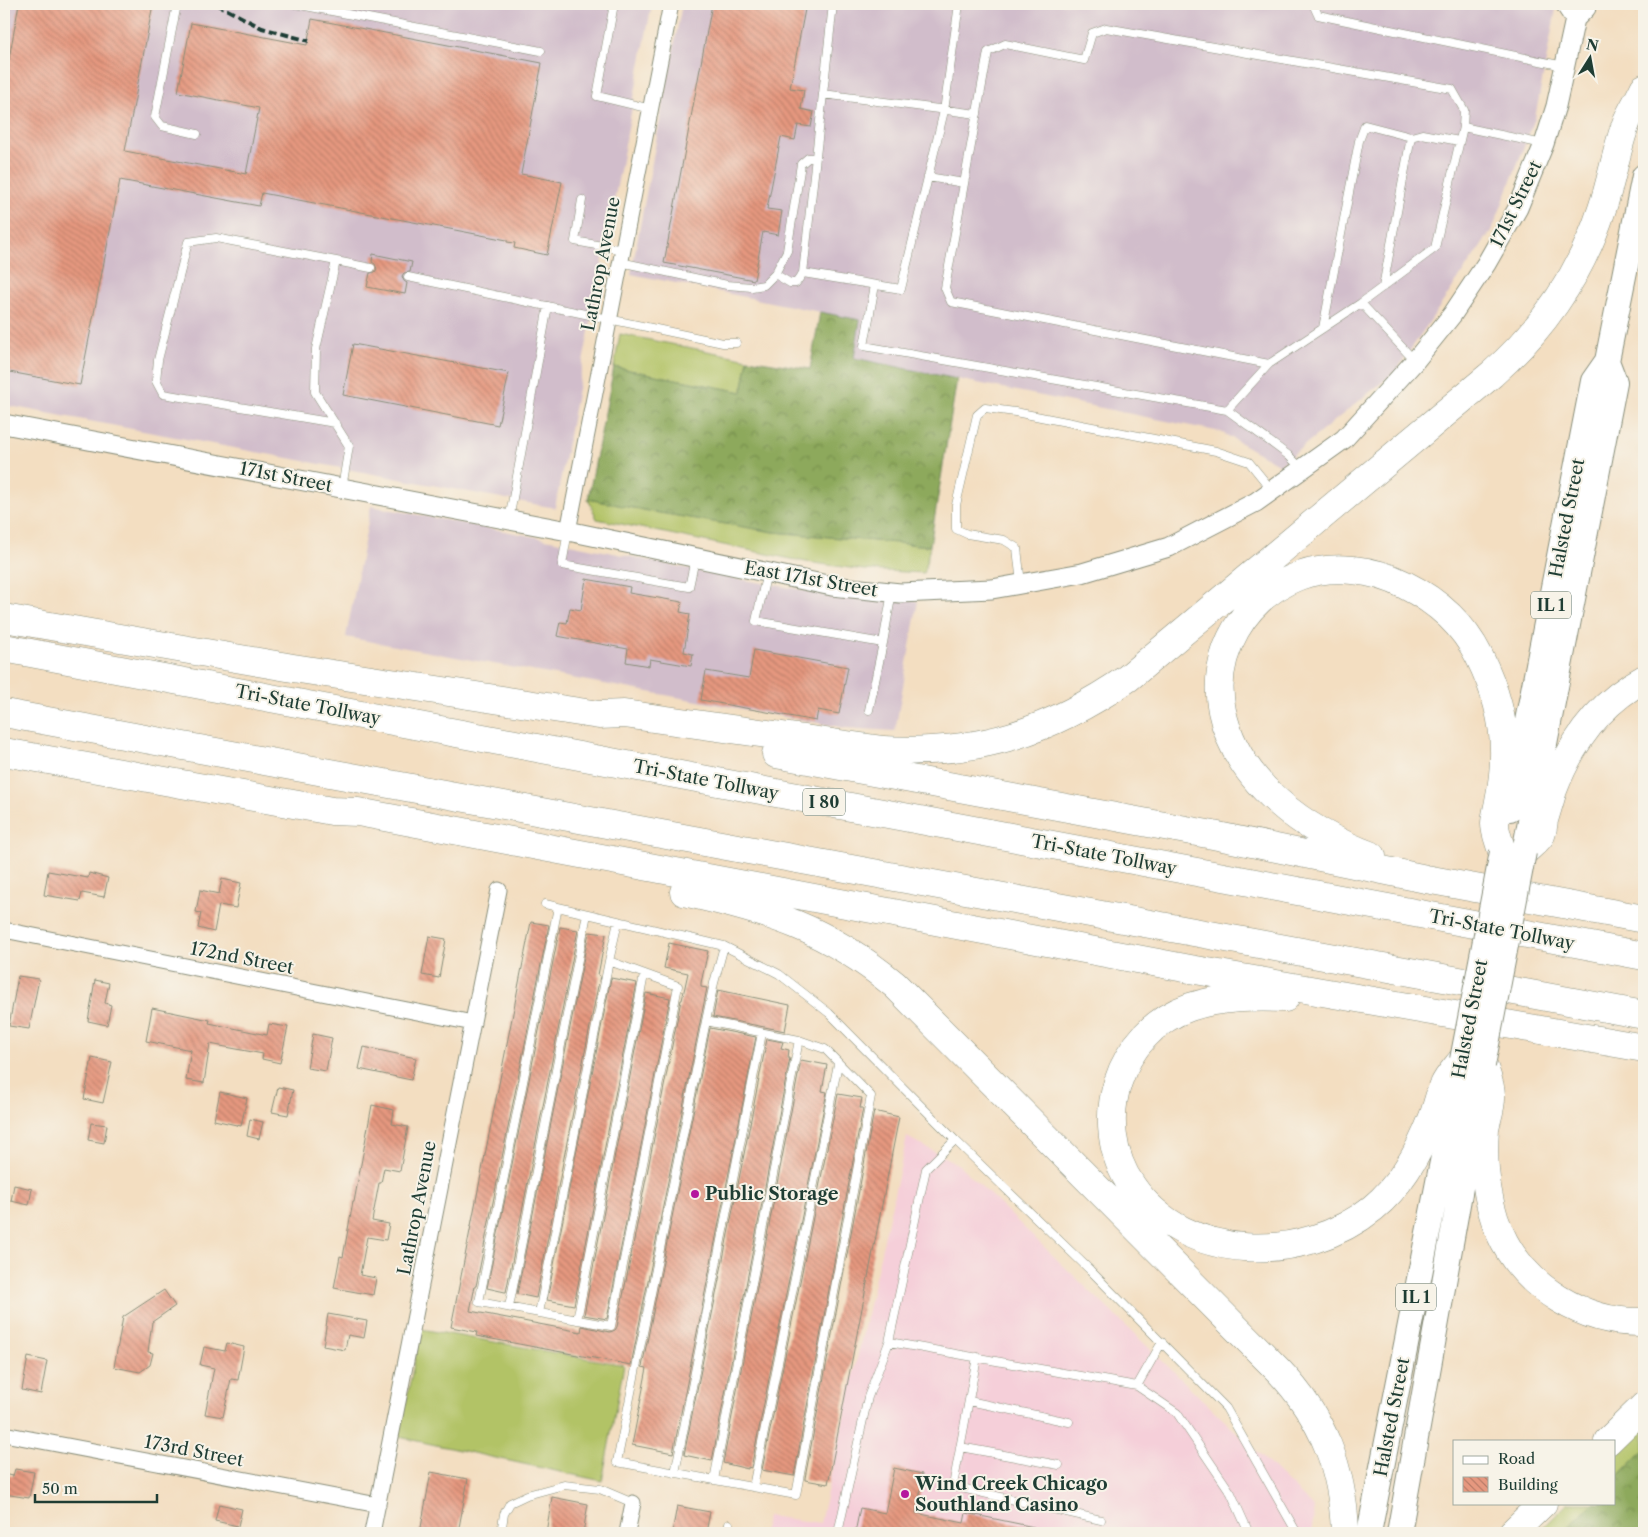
<svg xmlns="http://www.w3.org/2000/svg" width="1648" height="1537" font-family="'Libre Caslon Text',serif">
	<defs>
		<pattern id="forest-crowns" width="20" height="18" patternUnits="userSpaceOnUse" patternTransform="scale(1.25)"><rect width="20" height="18" fill="#8da95b"/><path d="M2 6a3 3 0 1 1 6 0M12 15a3 3 0 1 1 6 0" fill="none" stroke="#738b4c"/></pattern>
		<pattern id="building-back-hatch" width="6" height="6" patternUnits="userSpaceOnUse" patternTransform="scale(1.25)"><rect width="6" height="6" fill="#e6987f"/><path d="M-1 5l2 2M0 0l6 6M5-1l2 2" fill="none" stroke="#ba7d69"/></pattern>
	</defs>
	<rect width="100%" height="100%" fill="#f7f3e8"/>
	<filter id="ink" filterUnits="userSpaceOnUse"><feTurbulence type="fractalNoise" baseFrequency=".02" numOctaves="2"/><feDisplacementMap in="SourceGraphic" scale="10" xChannelSelector="R" yChannelSelector="G"/><feConvolveMatrix kernelMatrix="1 2 1 2 8 2 1 2 1" color-interpolation-filters="sRGB"/></filter>
	<filter id="wash" filterUnits="userSpaceOnUse"><feTurbulence type="fractalNoise" baseFrequency=".0096" numOctaves="4" result="noise"/><feDisplacementMap in="SourceGraphic" scale="20" xChannelSelector="R" yChannelSelector="G"/><feGaussianBlur stdDeviation="1.12" result="paint"/><feColorMatrix in="noise" values="0 0 0 0 0 0 0 0 0 0 0 0 0 0 0 0 0 1.4 0 .05"/><feComposite in="paint" operator="in"/></filter>
	<g filter="url(#wash)">
		<rect width="100%" height="100%" fill="#f3dec1"/>
		<path fill="#f5cfd9" d="M907,1137L959,1165L1315,1508L1311,1533H764L767,1516L820,1523Z"/>
		<path fill="#d1bdcb" d="M4,4H652L555,508L4,405Z
			M682,4H1557L1535,118L1493,228L1396,371L1280,465L1221,432L853,358L860,320L631,274Z
			M371,506L536,537L733,578L850,598L918,601L895,731L846,728L346,637Z"/>
		<path fill="#b2c366" stroke="#68804d" d="M620,334L748,359L742,392L614,367Z
			M588,499L654,512L774,532L930,546L924,573L864,570L806,562L597,519Z
			M421,1329L624,1365L602,1481L399,1437Z
			M1644,1429V1450L1614,1481V1458Z
			M1568,1503H1593L1563,1533H1538Z"/>
		<path fill="url(#forest-crowns)" stroke="#567348" d="M820,312L860,320L854,358L957,379L930,546L774,532L654,512L588,499L614,367L742,392L748,359L810,369Z
			M1644,1450V1533H1563L1593,1503H1614V1481Z"/>
		<g id="blocks">
			<path fill="url(#building-back-hatch)" d="M19,4H153L125,151L246,174L259,108L178,92L191,23L307,45L312,19L542,63L521,174L562,182L547,255L514,248L515,243L507,242V240L262,193L259,206L120,180L80,385L4,371V86Z
				M712,4H806L790,88L804,90L801,109L814,112L811,127L798,125L795,140L781,137L767,209L782,211L778,235L763,232L754,280L664,263Z
				M373,254L412,262L410,272L404,273L402,276L404,281L407,283L405,294L367,287L370,273L375,272L377,269L375,264L372,262Z
				M353,344L509,373L498,425L343,395Z
				M586,579L630,587L629,593L682,602L680,612L690,614L684,652L693,654L691,666L650,659L649,666L626,662L628,649L557,636L560,622L567,623L570,608L581,610Z
				M754,650L848,667L839,714L818,710L816,721L701,700L706,671L749,678Z
				M48,871L88,878L89,873L108,878L104,897L82,893L80,901L44,895Z
				M222,879L241,883L236,908L219,905L214,932L198,928L201,913L196,912L200,890L219,894Z
				M531,922L549,925L476,1286H475L470,1311L581,1332L582,1326L610,1332L615,1330L617,1327L681,1000H682L688,973L664,968L669,943L708,951L701,983V987L707,988L631,1365L476,1336L477,1332L451,1327Z
				M560,927L578,930L506,1292H505L487,1288Z
				M589,932L606,934L598,975L600,976L536,1298L517,1294Z
				M429,936L446,939L439,978L422,975Z
				M18,976L39,979L29,1029L9,1026Z
				M611,978L637,983L574,1305L547,1300Z
				M95,980L109,983L105,1003L111,1005L107,1025L88,1021Z
				M718,990L790,1005L785,1031L713,1017Z
				M646,993L670,998L607,1319L584,1315Z
				M152,1008L210,1020L209,1023L267,1035L269,1024L288,1027L280,1063L262,1059L263,1054L210,1044L204,1083L186,1080L191,1050L146,1041Z
				M710,1028L756,1037L673,1453L632,1445L647,1368L642,1367Z
				M313,1034L332,1038L326,1071L307,1068Z
				M767,1039L783,1042L781,1048L789,1050L788,1058H790L712,1461L684,1455Z
				M364,1047L416,1058L411,1080L359,1069Z
				M92,1058L112,1062L103,1103L84,1099Z
				M801,1060L827,1065L822,1091L827,1092L751,1468L748,1467V1469L723,1463Z
				M278,1087L293,1090L288,1115L272,1112Z
				M220,1092L247,1098L241,1126L214,1120Z
				M838,1094L862,1098L860,1108H863L794,1476L762,1470Z
				M372,1105L394,1110L392,1124L408,1127L400,1171L384,1168L381,1183H379L372,1221L389,1224L386,1240L367,1237L360,1275L376,1278L373,1295L334,1288L340,1256L343,1257L353,1202H354Z
				M874,1111L899,1117L828,1484L805,1480V1478Z
				M250,1119L263,1122L259,1139L247,1136Z
				M91,1123L107,1125L104,1143L88,1140Z
				M14,1185L32,1189L29,1205L11,1201Z
				M164,1290L175,1306L152,1322L148,1352L153,1353L150,1365L140,1372L114,1367L123,1317Z
				M328,1314L367,1321L364,1338L348,1335L345,1350L323,1346Z
				M227,1343L244,1347L238,1380L231,1379L223,1417L205,1414L214,1368L200,1365L204,1347L225,1351Z
				M28,1357L47,1361L41,1394L22,1390Z
				M894,1468L922,1474L921,1480H923L916,1513L964,1523L966,1513L1034,1527L1033,1533H855L860,1508L885,1513Z
				M15,1469L34,1472L29,1498L4,1494V1474L13,1476Z
				M431,1472L468,1479L458,1533H420Z
				M552,1497L588,1504L583,1533H546Z
				M219,1504L242,1509L238,1526L215,1521Z
				M677,1506L710,1512L706,1533H672Z"/>
		</g>
	</g>
	<g filter="url(#ink)">
		<use href="#blocks" fill-opacity="0" stroke="#898e7a" stroke-width="1"/>
		<g fill="none" stroke-linecap="round" stroke-linejoin="round">
			<defs>
				<path id="service" d="M177,4L155,117L162,126L197,134
					M295,4L541,51
					M614,4L597,96L651,109
					M959,4L944,111L901,289L803,273L823,94L977,114
					M1313,4L1318,15L1564,66
					M823,94L833,4
					M928,177L964,183
					M582,200L575,241L623,250
					M620,262L727,285L752,287L764,285L775,274L787,251L801,164L808,158H815
					M775,274L790,283H796L803,273
					M408,277L723,343H736
					M875,285L864,346L1227,410
					M1383,287L1411,137L1422,134L1459,141
					M1361,303L1435,248L1463,127L1543,144
					M1323,328L1359,141L1365,125L1411,137
					M1269,364L951,302L945,288L988,52L1005,44L1084,60L1092,33L1106,28L1452,89L1464,110L1463,127
					M335,423L163,394L156,381L158,360L188,242L216,238L336,261
					M1302,469L1288,455L1227,410L1269,364L1361,303L1414,360
					M342,488L349,446L315,392L316,349L336,261L371,268
					M509,520L548,306
					M568,531L562,565L689,587L695,559
					M767,572L756,621L883,643L892,592
					M1021,584L1017,548L1004,540L967,534L956,529V505L977,415L985,408L1015,412L1216,451L1249,462L1271,489
					M869,710L883,643
					M545,904L724,946L779,974L829,1013L955,1140L1090,1270L1226,1408L1297,1533
					M558,907L479,1302L611,1326L678,986L609,961L618,922
					M706,1021L799,1040L825,1049L871,1096L796,1495L617,1462L706,1021L714,983L724,946
					M509,1307L587,914
					M539,1313L609,961
					M577,1320L644,975
					M889,1342L1137,1386L1177,1413L1231,1493L1249,1533
					M977,1357L953,1486L1101,1520
					M1137,1386L1162,1342
					M969,1401L1069,1422
					M960,1447L1059,1465
					M675,1473L762,1033
					M714,1480L799,1040
					M753,1487L838,1064
					M501,1533L504,1514L510,1503L527,1495L564,1485L600,1489L633,1503
					M727,1533L729,1524
					M838,1533L868,1397L889,1342L926,1169L955,1140"/>
				<path id="minor" d="M568,531L671,4
					M4,930L473,1023
					M4,1434L378,1505
					M372,1533L499,890
					M627,1533L633,1503"/>
				<path id="tertiary" d="M1565,4L1575,19
					M4,424L568,531L832,586L900,593L992,589L1082,573L1169,547L1256,502L1344,439L1415,361L1452,315L1486,264L1518,208L1544,144L1556,106L1575,19L1586,8V4"/>
				<path id="primary" d="M1510,809L1593,381L1607,361L1644,176
					M1524,852L1615,382L1607,361
					M1369,1533L1462,1060
					M1399,1533L1483,1065"/>
				<path id="motorway" d="M4,618L293,668L599,715L624,714L883,750C978,755 1050,732 1128,678L1492,374C1543,329 1581,274 1602,209C1612,180 1616,149 1627,121C1632,110 1639,99 1644,88
					M4,648L1644,956
					M4,713L1644,1015
					M4,752L332,811L358,812L1190,969L1644,1048
					M776,754L1213,835L1426,879L1644,919
					M1524,852C1529,847 1537,841 1541,835C1543,831 1543,825 1544,820C1547,810 1550,800 1553,790C1571,743 1599,703 1644,679
					M1372,856C1307,832 1237,784 1222,711C1210,654 1245,596 1299,576C1332,564 1374,569 1405,585C1437,601 1463,624 1479,656C1494,686 1505,722 1504,757C1504,771 1502,786 1499,801C1498,808 1495,817 1495,824C1495,833 1500,843 1502,852
					M684,892C769,911 826,928 895,985L1278,1370C1323,1417 1343,1469 1345,1533
					M1285,998C1254,997 1220,997 1190,1007C1118,1031 1089,1124 1132,1186C1185,1264 1304,1264 1373,1208C1401,1185 1420,1151 1433,1117C1437,1107 1439,1094 1444,1085C1448,1076 1456,1068 1462,1060
					M1483,1065C1486,1074 1491,1085 1491,1095C1492,1105 1487,1118 1485,1128C1484,1142 1484,1157 1485,1170C1487,1192 1491,1213 1500,1233C1524,1288 1585,1324 1644,1322
					M1608,1441L1644,1406
					M1512,1533L1543,1503"/>
			</defs>
			<use href="#service" stroke="#898e7a" stroke-width="9"/>
			<use href="#minor" stroke="#898e7a" stroke-width="17"/>
			<use href="#tertiary" stroke="#898e7a" stroke-width="21"/>
			<use href="#primary" stroke="#898e7a" stroke-width="26"/>
			<use href="#motorway" stroke="#898e7a" stroke-width="29"/>
			<use href="#service" stroke="#fff" stroke-width="8"/>
			<use href="#minor" stroke="#fff" stroke-width="15"/>
			<use href="#tertiary" stroke="#fff" stroke-width="19"/>
			<use href="#primary" stroke="#fff" stroke-width="24"/>
			<use href="#motorway" stroke="#fff" stroke-width="28"/>
			<path stroke="#1f3d34" stroke-width="4" stroke-dasharray="8 4" stroke-linecap="butt" d="M216,4L262,28L309,41"/>
			<defs>
				<path id="primary-bridge" d="M1462,1060L1502,852
					M1483,1065L1524,852"/>
			</defs>
			<use href="#primary-bridge" stroke="#898e7a" stroke-width="26" stroke-linecap="butt"/>
			<use href="#primary-bridge" stroke="#fff" stroke-width="24"/>
		</g>
	</g>
	<g fill="#b5179e" stroke="#f7f3e8" stroke-width="2">
		<circle cx="695" cy="1194" r="5"/>
		<circle cx="905" cy="1494" r="5"/>
	</g>
	<g text-anchor="middle" dominant-baseline="central" stroke-width="4" stroke-linejoin="round" paint-order="stroke">
		<g fill="#f7f3e8" stroke="#60746a" stroke-width="1">
			<rect x="1531" y="591.5" width="40" height="27" rx="4"/>
			<rect x="803" y="788.5" width="42" height="27" rx="4"/>
			<rect x="1396" y="1283.5" width="40" height="27" rx="4"/>
		</g>
		<g font-size="16" font-weight="bold" fill="#1f3d34">
			<text x="1551" y="605">IL 1</text>
			<text x="824" y="802">I 80</text>
			<text x="1416" y="1297">IL 1</text>
		</g>
		<g font-size="18" fill="#1f3d34" stroke="#f7f3e8">
			<text transform="translate(1516 204) rotate(-64)">171st Street</text>
			<text transform="translate(601 264) rotate(-79)">Lathrop Avenue</text>
			<text transform="translate(286 477) rotate(11)">171st Street</text>
			<text transform="translate(1567 518) rotate(-79)">Halsted Street</text>
			<text transform="translate(811 579) rotate(10)">East 171st Street</text>
			<text transform="translate(308 705) rotate(11)">Tri-State Tollway</text>
			<text transform="translate(706 780) rotate(11)">Tri-State Tollway</text>
			<text transform="translate(1104 855) rotate(11)">Tri-State Tollway</text>
			<text transform="translate(1502 930) rotate(11)">Tri-State Tollway</text>
			<text transform="translate(242 958) rotate(11)">172nd Street</text>
			<text transform="translate(1470 1019) rotate(-79)">Halsted Street</text>
			<text transform="translate(417 1208) rotate(-79)">Lathrop Avenue</text>
			<text transform="translate(1392 1417) rotate(-79)">Halsted Street</text>
			<text transform="translate(194 1451) rotate(11)">173rd Street</text>
		</g>
		<g font-size="18" font-weight="bold" fill="#1f3d34" stroke="#f7f3e8" text-anchor="start">
			<text x="705" y="1194">Public Storage</text>
			<text x="915" y="1484">Wind Creek Chicago<tspan x="915" dy="21">Southland Casino</tspan></text>
		</g>
	</g>
	<rect width="1648" height="1537" fill="none" stroke="#f7f3e8" stroke-width="20"/>
	<rect x="1453" y="1440" width="162" height="65" fill="#f7f3e8" stroke="#a1aaa0"/>
	<rect x="1463" y="1456" width="25" height="8" fill="#ffffff" stroke="#a1aaa0"/>
	<text x="1498" y="1464" font-size="15" fill="#1f3d34">Road</text>
	<rect x="1463" y="1477" width="25" height="15" fill="url(#building-back-hatch)" stroke="#a1aaa0"/>
	<text x="1498" y="1490" font-size="15" fill="#1f3d34">Building</text>
	<g transform="translate(1590 58) rotate(11)" stroke="#f7f3e8" stroke-width="4" paint-order="stroke">
	<path d="M0-4L9 19L0 12L-9 19Z" fill="#1f3d34"/>
	<text y="-8" font-size="14" font-weight="bold" text-anchor="middle" fill="#1f3d34">N</text>
	</g>
	<path d="M35 1494v8h122v-8" fill="none" stroke="#1f3d34" stroke-width="2.5"/>
	<text x="42" y="1494" font-size="15" fill="#1f3d34" stroke="#f7f3e8" stroke-width="4" paint-order="stroke">50 m</text>
</svg>
